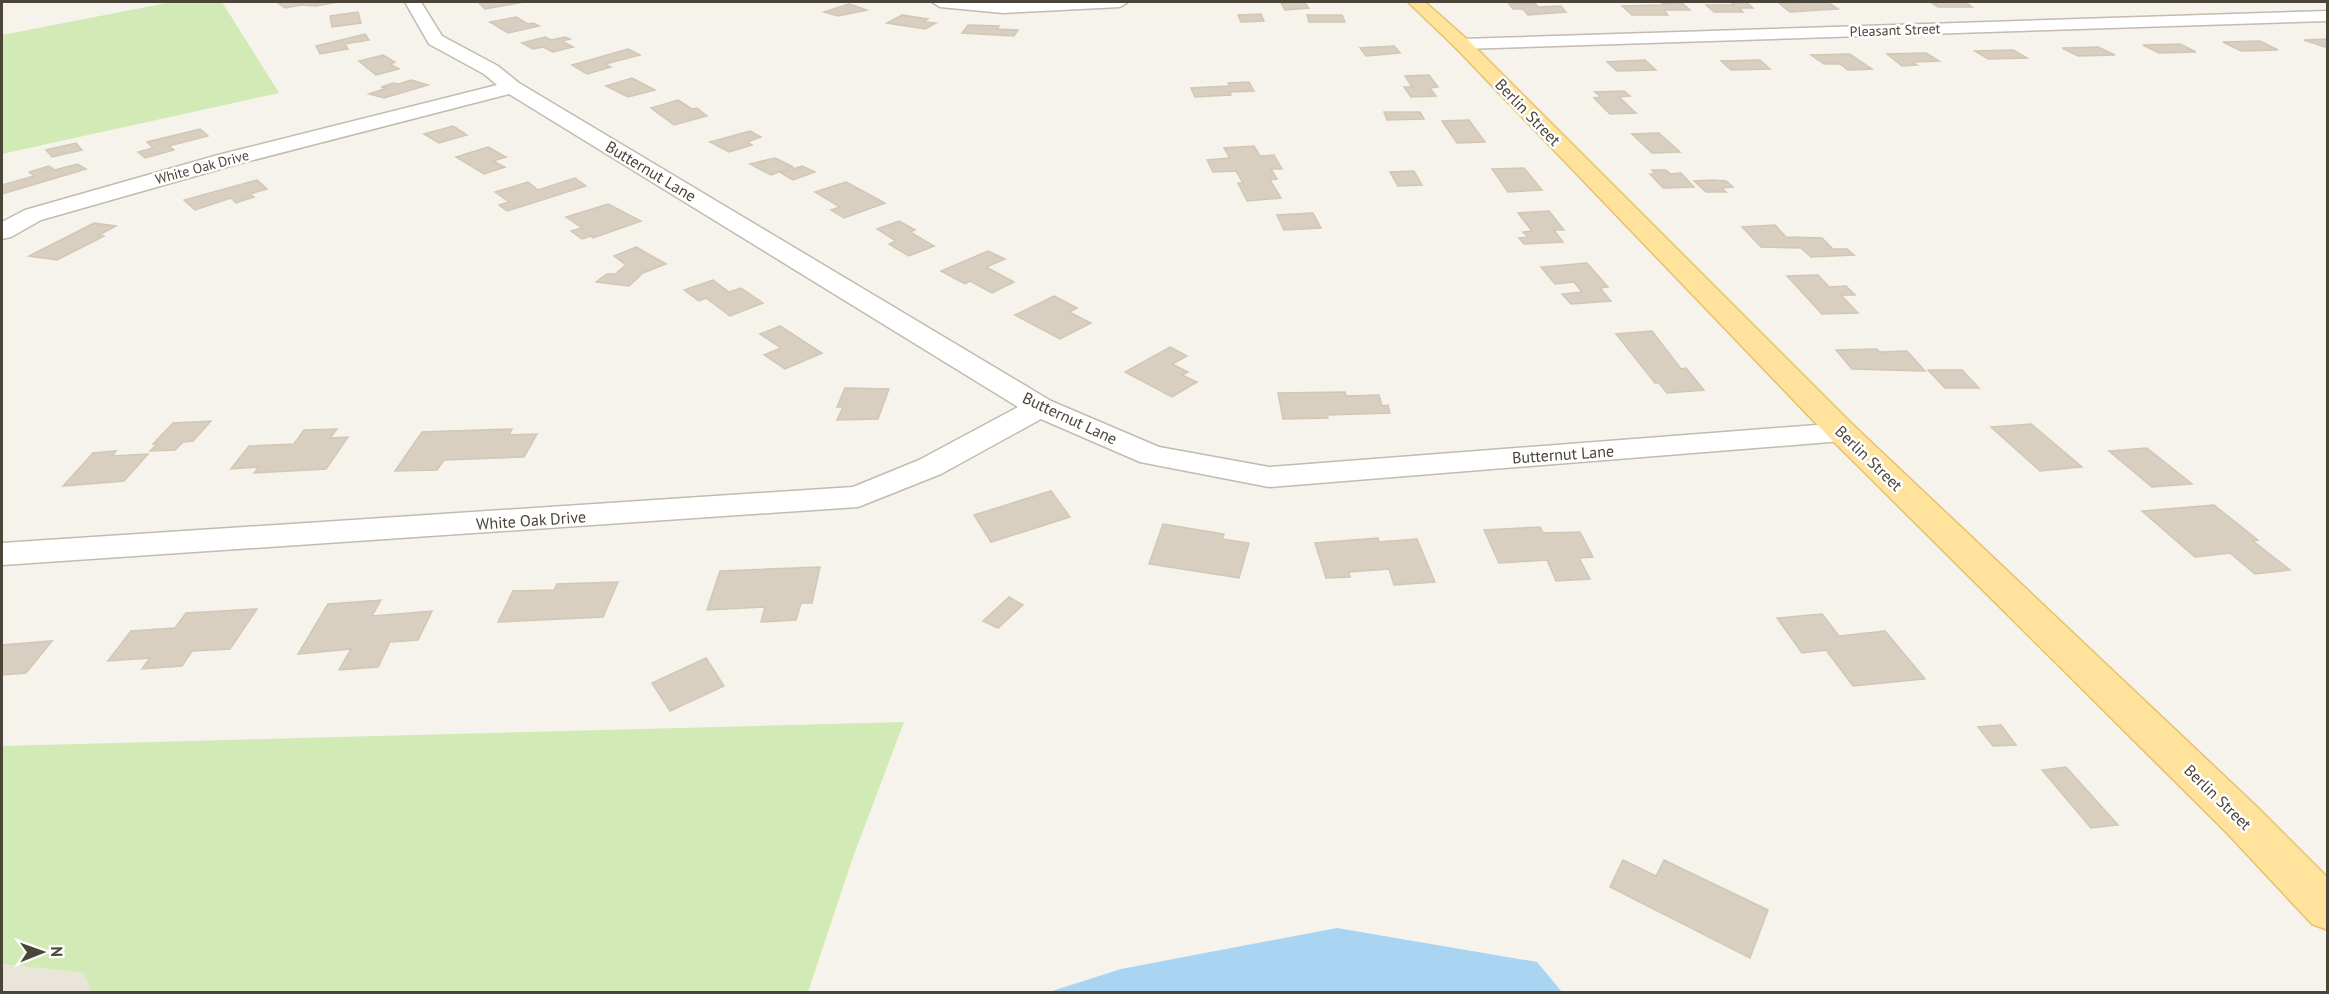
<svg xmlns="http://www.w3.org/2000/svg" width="2329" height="994" font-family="'PT Sans',sans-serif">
	<rect width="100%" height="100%" fill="#f6f3ec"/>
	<path fill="#eae5da" d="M2,964L84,973L91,992H2Z"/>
	<path fill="#d2eab5" d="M172,2H222L279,93L2,154V35Z
		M904,722L852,860L808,992H91L84,973L2,964V746Z"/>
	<path fill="#a9d4f2" d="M1337,928L1537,962L1562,992H1049L1121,969Z"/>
	<path fill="#d8cfc1" stroke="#d3c7b4" stroke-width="1.5" d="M285,2H338L316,6L301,5L285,8L278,3Z
		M478,2H524L485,9Z
		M1304,2L1309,8L1285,10L1281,3Z
		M1731,2H1746L1753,8H1739L1743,12H1714L1706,5H1734Z
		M1827,2L1838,9L1790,12L1779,3Z
		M1930,2H1965L1972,7H1938Z
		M1535,3L1538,7L1561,6L1566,12L1528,15L1523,9H1513L1509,4Z
		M1662,3H1682L1690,10H1664L1668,15H1632L1622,6L1664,5Z
		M849,4L867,10L838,16L824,12Z
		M358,12L361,23L332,27L330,16Z
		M1261,14L1264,21L1241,22L1238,15Z
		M902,15L928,19L924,22L936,23L925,29L887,23Z
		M1307,15H1342L1345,22H1309Z
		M516,17L528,24L533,23L539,26L508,33L490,22Z
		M968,25L999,26L997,29L1018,30L1014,36L962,33Z
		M365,34L369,40L345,44L348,49L320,54L316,46Z
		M545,37L551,40L565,37L570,39L562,41L573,47L553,52L543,47L533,49L522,43Z
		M2328,39V48L2304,40Z
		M2260,41L2278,50L2241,51L2223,42Z
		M2180,44L2196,52L2159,53L2143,45Z
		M1394,46L1400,53L1366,56L1360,48Z
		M2098,47L2115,55L2078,56L2062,48Z
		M628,49L640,55L605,64L611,67L587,74L572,65Z
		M2013,50L2027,58L1988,59L1975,51Z
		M1926,53L1939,61L1912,62L1917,65L1902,66L1887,54Z
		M1850,54L1872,69L1848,70L1840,64H1824L1811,55Z
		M383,55L395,62L390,64L399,69L376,75L359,61Z
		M1645,60L1656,70L1617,71L1607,62Z
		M1760,60L1770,69L1731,70L1721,61Z
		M1429,75L1438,87L1430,88L1436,96L1411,97L1404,87H1412L1405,76Z
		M632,78L655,90L628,97L606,86Z
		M411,80L428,85L384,98L369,94L387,88L381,87L393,83L399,84Z
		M1249,82L1254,91L1229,92L1231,95L1195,97L1191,88L1230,86L1228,83Z
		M1624,91L1630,96L1619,97L1636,113L1610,114L1594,98L1601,97L1595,92Z
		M678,100L692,109L697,108L707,116L674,125L651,108Z
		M1384,112H1420L1424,119L1387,120Z
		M1469,120L1485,142L1457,143L1442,121Z
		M453,126L467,135L439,143L424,134Z
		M200,129L208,136L169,146L174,150L145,158L138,152L153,148L147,142Z
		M750,131L761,137L747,142L752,145L729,152L710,142Z
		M1659,133L1680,152L1652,153L1632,134Z
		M76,143L82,150L52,157L46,150Z
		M1254,146L1260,156L1274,155L1282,169H1271L1277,179L1270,180L1281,198L1247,201L1238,183H1243L1236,171L1213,172L1207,160L1230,158L1224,148Z
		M488,147L506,157L493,161L505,167L484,174L456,157Z
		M775,158L793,167L771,175L750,164Z
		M77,164L86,169L2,194V185L34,176L29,172L49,166L55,170Z
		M802,166L815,172L793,180L781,173Z
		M1524,168L1542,190L1508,192L1492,169Z
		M1652,170H1666L1670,174L1681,173L1694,187L1663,188L1650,174H1655Z
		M1414,171L1422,185L1398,186L1390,172Z
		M575,178L586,186L507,211L499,205L509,202L495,192L528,182L538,190Z
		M257,180L267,189L250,194L254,197L236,203L231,198L195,210L184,200Z
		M1713,180L1726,181L1733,187L1722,188L1726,192H1706L1694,181Z
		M846,182L885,203L844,218L831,210L840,207L815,192Z
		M608,204L641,221L593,238L591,236L582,239L571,231L582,228L566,217Z
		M1549,211L1564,230H1554L1563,242L1524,244L1519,238L1528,237L1523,232L1532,231L1518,213Z
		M1313,213L1321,228L1284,230L1277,215Z
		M899,221L915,230L910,232L934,246L909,256L889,244L896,241L877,229Z
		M94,223L116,226L99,235L104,236L57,260L29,256Z
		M1775,225L1786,237L1822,238L1833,249H1847L1854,255L1811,257L1801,248L1761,247L1742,227Z
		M636,247L666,264L643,273L629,286L596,282L607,274H615L626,265L614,256Z
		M988,251L1005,259L986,267L1014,282L992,293L970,281L965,284L941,271Z
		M1587,263L1608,287L1600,288L1611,301L1571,304L1562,294L1582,292L1574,282L1555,284L1541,267Z
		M1818,275L1829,287L1846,286L1855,295H1841L1858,313L1822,314L1787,276Z
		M713,280L729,292L741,288L763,303L730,316L706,298L699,301L684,290Z
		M1054,296L1077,308L1069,312L1091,323L1060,339L1015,315Z
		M780,326L822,353L785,369L764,355L781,348L760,334Z
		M1652,331L1681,369L1686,368L1704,390L1667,393L1659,383H1655L1616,334Z
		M1170,347L1187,356L1172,364L1188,372L1182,375L1197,382L1172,397L1125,372Z
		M1877,349L1879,352L1907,351L1925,371L1852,369L1836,350Z
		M1928,370H1962L1979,388H1945Z
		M845,388L889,389L878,419L837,420L843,407H837Z
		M1345,392L1346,396L1379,395L1382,406L1388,405L1390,413L1327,415L1328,418L1283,419L1278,393Z
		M211,421L193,441L183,442L175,450L150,451L157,444H153L173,423Z
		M2031,424L2082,467L2040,471L1991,427Z
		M337,429L330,438L348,437L326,469L254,473L259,467L231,469L249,446L294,444L304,430Z
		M512,429L509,435L537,434L524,457L444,460L437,470L395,471L422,432Z
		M2147,448L2192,484L2152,487L2109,451Z
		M116,451L112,456L148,454L124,481L63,486L93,453Z
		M1051,491L1070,517L991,542L974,515Z
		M2214,505L2258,540L2253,541L2290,570L2255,574L2230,553L2195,557L2142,511Z
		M1163,524L1224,534L1222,539L1249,543L1239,578L1149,564Z
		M1540,527L1543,533L1580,532L1593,557L1579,558L1590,579L1556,581L1547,560L1499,563L1484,530Z
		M1378,538L1379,542L1417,539L1435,582L1394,585L1389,569L1349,572L1350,577L1326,578L1315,543Z
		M820,567L812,603H801L796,620L761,622L765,607L707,610L720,571Z
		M618,582L603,617L498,622L513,591L554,590L557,584Z
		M1009,597L1023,605L998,628L983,621Z
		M381,600L372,616L432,611L418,640L390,642L378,667L339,670L351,649L298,654L328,604Z
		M257,609L230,649L192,651L182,666L142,669L150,658L108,661L131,631L175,628L186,613Z
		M1822,614L1839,636L1885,631L1925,679L1853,686L1826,650L1802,653L1777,618Z
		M52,641L26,673L2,675V645Z
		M706,658L724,686L670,711L652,683Z
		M2001,725L2016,745L1993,746L1978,727Z
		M2066,767L2118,825L2091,828L2042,770Z
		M1623,860L1656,876L1664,860L1768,910L1750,958L1610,887Z"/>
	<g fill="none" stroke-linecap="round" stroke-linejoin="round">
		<defs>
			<path id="minor" d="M405,2H421L442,36L498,66L519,83L1051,401L1159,447L1269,467L1842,423L1853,425L1857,432L1853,439L1842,441L1269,487L1140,462L1041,419L941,474L858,507L2,565V543L853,487L919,460L1018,407L509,94L234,165L41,220L11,237L2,239V222L25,210L218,155L497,85L484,74L429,44Z
				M932,2H1128L1120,7L1003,13L940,7Z
				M2328,11V21L1462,49L1456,48L1453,44L1456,40L1462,39Z"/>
			<path id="major" d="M1408,2H1425L1468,40L1853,425L2256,806L2328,878V930L2312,924L2226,832L1831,439L1456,48Z"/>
		</defs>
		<use href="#minor" stroke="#c2bbae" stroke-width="3"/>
		<use href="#major" stroke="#e6c16a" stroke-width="3"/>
		<use href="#minor" fill="#fff" fill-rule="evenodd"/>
		<use href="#major" fill="#ffe39c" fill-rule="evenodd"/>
	</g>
	<g text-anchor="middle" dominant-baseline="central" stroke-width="5" stroke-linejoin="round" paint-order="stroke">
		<g font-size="14" fill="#4b4439" stroke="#fff">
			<text transform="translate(1895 30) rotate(-2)">Pleasant Street</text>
			<text transform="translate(202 167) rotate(-15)">White Oak Drive</text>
		</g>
		<g font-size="16" fill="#4b4439" stroke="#fff">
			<text transform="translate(1528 112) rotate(46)">Berlin Street</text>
			<text transform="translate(651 171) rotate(31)">Butternut Lane</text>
			<text transform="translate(1070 418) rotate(25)">Butternut Lane</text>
			<text transform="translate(1563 454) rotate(-4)">Butternut Lane</text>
			<text transform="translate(1869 458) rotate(44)">Berlin Street</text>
			<text transform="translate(531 520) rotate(-4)">White Oak Drive</text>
			<text transform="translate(2218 797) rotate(44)">Berlin Street</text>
		</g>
	</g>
	<rect width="2329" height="994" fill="none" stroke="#4b4439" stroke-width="6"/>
	<g transform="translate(42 952) rotate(89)" stroke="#ffffff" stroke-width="4.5" paint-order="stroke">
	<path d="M0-4.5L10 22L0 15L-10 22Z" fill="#4b4439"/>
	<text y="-9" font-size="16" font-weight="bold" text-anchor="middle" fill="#4b4439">N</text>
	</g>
</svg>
